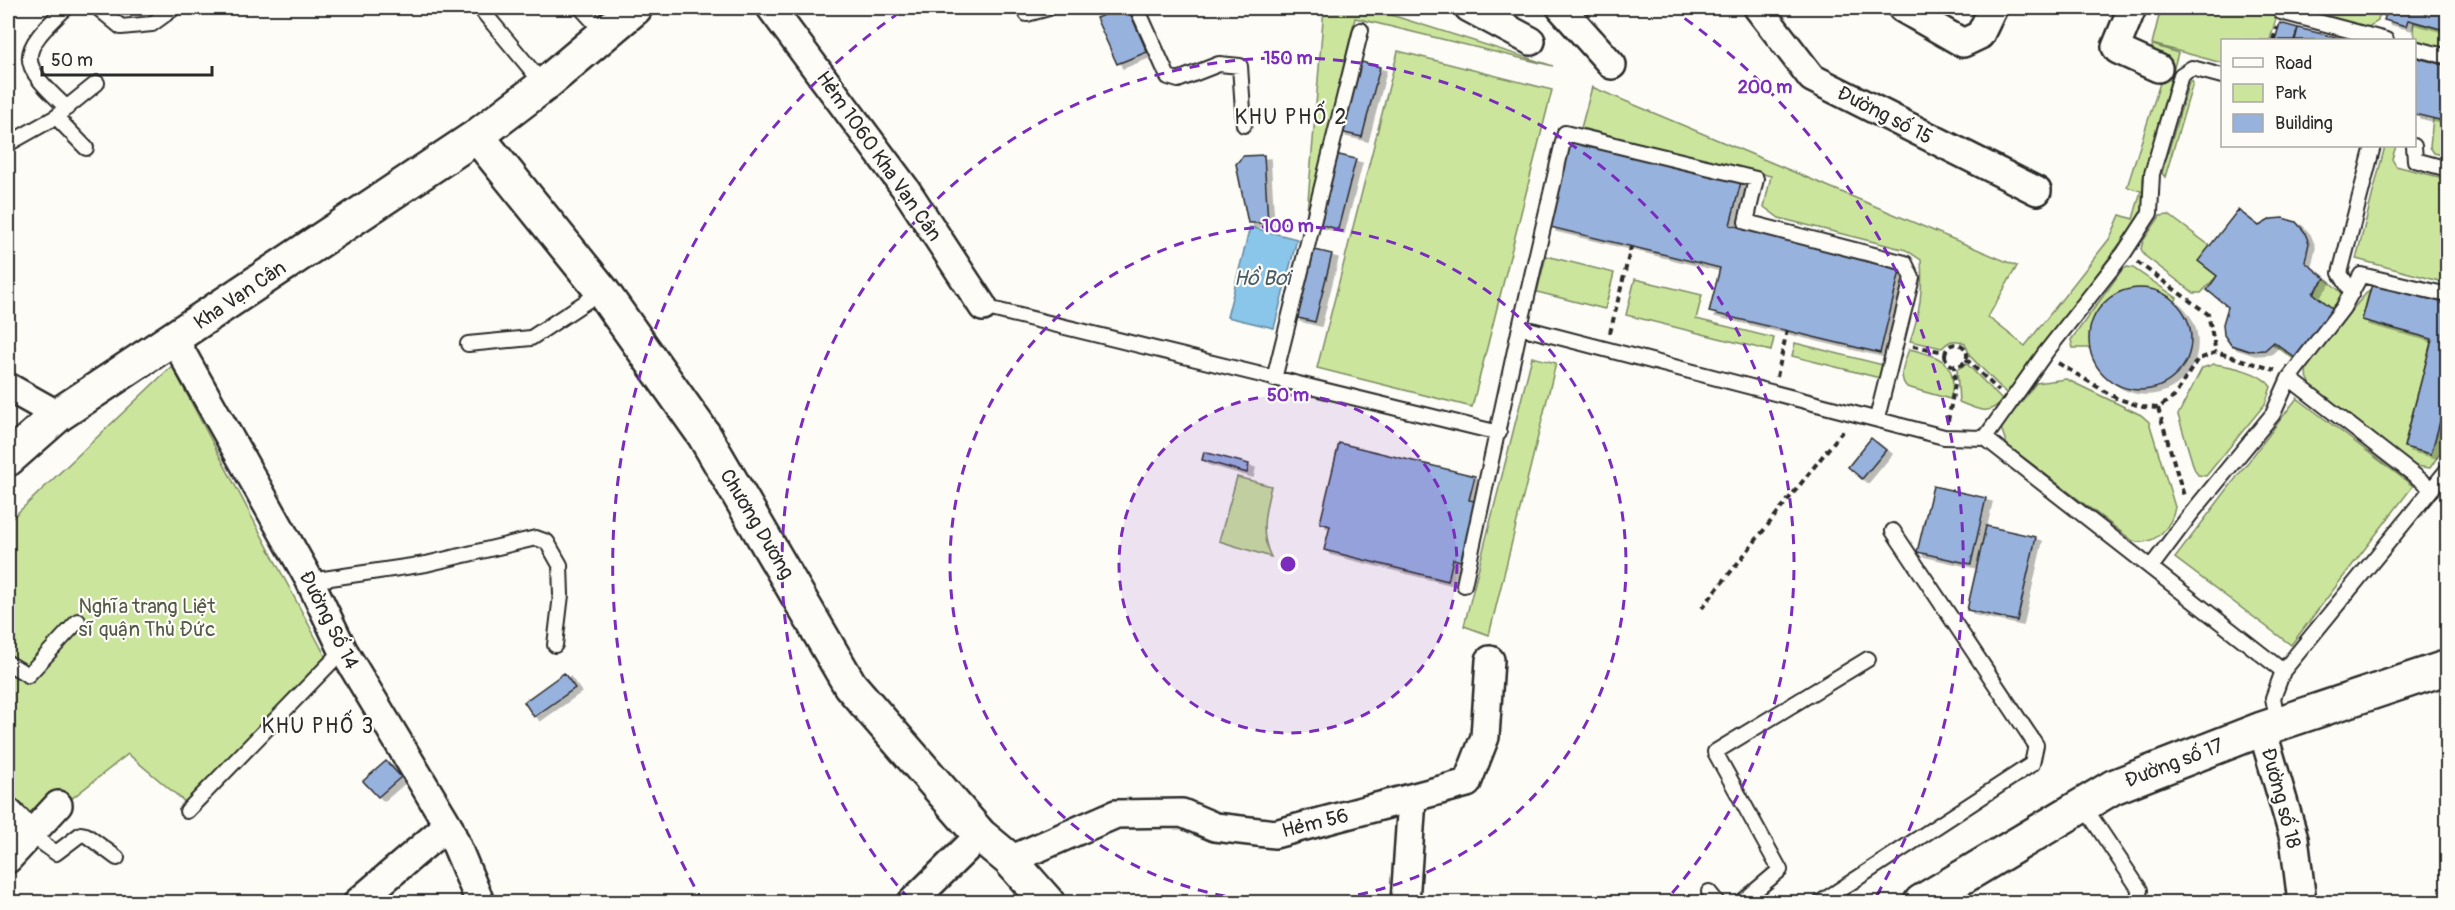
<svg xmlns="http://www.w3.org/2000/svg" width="2455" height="910" font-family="Pangolin,sans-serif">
	<defs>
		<filter id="shadow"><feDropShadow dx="6" dy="4" stdDeviation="0" flood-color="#0004"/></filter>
	</defs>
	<rect width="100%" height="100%" fill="#fdfcf7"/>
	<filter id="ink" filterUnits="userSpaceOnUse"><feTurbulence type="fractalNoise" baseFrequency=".0167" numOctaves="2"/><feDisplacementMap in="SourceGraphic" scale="12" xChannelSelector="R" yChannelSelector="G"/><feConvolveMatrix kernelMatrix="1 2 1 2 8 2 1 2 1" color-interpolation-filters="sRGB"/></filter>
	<g filter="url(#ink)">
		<path fill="#cbe69c" stroke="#7b8864" stroke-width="1.5" d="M1324,8H1369L1553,66L1355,18L1306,225Z
			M2161,8H2279L2270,40H2222V63L2152,44Z
			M2311,8H2363L2380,12L2378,21L2365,29L2316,16Z
			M2414,22L2447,31V50C2430,46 2409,45 2414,22Z
			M2153,45L2178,53L2143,178L2142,214L2007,394L1970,356L1965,343C1954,339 1950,340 1942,348L1910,341C1920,313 1923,290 1921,260L1906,250L1779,218L1764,207L1771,176L1581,128L1592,87L2017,266L1988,317L2025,346L2110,238L2120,215L2133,219L2141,191L2127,187L2166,64L2148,55Z
			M1398,51L1552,90L1472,407L1317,368Z
			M2190,79L2193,83L2165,177L2162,173Z
			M2433,118L2447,122V156L2434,153L2430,147Z
			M2385,146H2396L2392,159L2396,166L2447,179V283L2356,259Z
			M2169,215L2210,246L2217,276L2201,293H2194L2145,256L2141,249L2143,241L2160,216Z
			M1546,256L1614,273L1605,309L1537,292Z
			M2127,267L2133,268L2177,298L2175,302C2133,272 2088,298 2090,348H2073L2071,340L2122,270Z
			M2325,278L2344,295L2295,360L2272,343L2274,342L2295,358L2333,309L2313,293Z
			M1635,279L1702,295L1696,319L1774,338L1771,351L1626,315Z
			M2370,289L2362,320L2432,339L2404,446L2431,454L2447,393V443L2430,468L2415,466L2313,390L2306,374L2308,360Z
			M1795,343L1883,365L1880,378L1792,356Z
			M1909,349C1938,356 1961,362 1950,399L1907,387C1897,377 1905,361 1909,349Z
			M1532,357L1556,363L1489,635L1464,626Z
			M1967,364L2002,400C1989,417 1977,409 1959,402L1957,369Z
			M2214,364C2230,366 2262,372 2271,387L2265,404L2206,476L2198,475L2194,468L2178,415L2202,368Z
			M172,366L329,663L191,807L128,754L32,830L8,809V522Z
			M2066,379L2141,415L2149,422L2175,507C2172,527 2154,547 2133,541L2007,445L2001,428L2036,383Z
			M2297,398L2413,486L2291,645L2175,558Z
			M1237,477L1271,486C1265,511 1259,533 1271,557L1219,541Z"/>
		<path fill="#8ac6ea" stroke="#64889e" stroke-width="1.5" d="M1250,227L1297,239L1274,328L1227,317Z"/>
		<path fill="#98b2de" stroke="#2b2b2b" stroke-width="1.5" filter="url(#shadow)" d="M1122,8H1128L1147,52L1117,64L1096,18Z
			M2363,8H2448V31L2408,20L2406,26L2384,20L2386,14Z
			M2280,23L2298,28L2294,40H2275Z
			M2298,28L2347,40H2295Z
			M2414,57L2448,66V122L2414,114Z
			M1358,61L1380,67L1362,137L1340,132Z
			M1570,141L1741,182L1730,225L1901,267L1880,353L1709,312L1720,268L1550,227Z
			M1335,154L1356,159L1338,229L1318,224Z
			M1264,155L1268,223H1248L1236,164L1243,156Z
			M2238,210L2259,226L2271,219L2283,218L2296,222L2304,231L2309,243L2305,262L2325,278L2313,293L2333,309L2295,358L2274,342L2265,350L2249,351L2231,345L2224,335L2223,324L2228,307L2207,290L2217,276L2198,261Z
			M1311,249L1332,254L1315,322L1294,317Z
			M2372,284L2448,304V393L2431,454L2404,447L2432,339L2362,320Z
			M2089 339a51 51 0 1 1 102 0a51 51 0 1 1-102 0Z
			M1871,438L1886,450L1862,479L1848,467Z
			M1339,443L1475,476L1469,500L1475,501L1461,561L1453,559L1448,581L1324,550L1330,526L1320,523Z
			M1204,452L1249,464L1247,473L1202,460Z
			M1933,486L1986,498L1971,564L1917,552Z
			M1986,526L2036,537L2017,621L1967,610Z
			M564,673L575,688L534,717L524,702Z
			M386,761L401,777L378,797L363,781Z"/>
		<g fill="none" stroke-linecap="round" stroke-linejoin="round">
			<defs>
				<path id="service" d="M66,8C18,53 17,62 67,108
					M98,8L121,27L152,24L174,8
					M480,8L544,85
					M581,8L605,34
					M1025,8L1027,14L1049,8
					M1137,8L1168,77L1178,80L1219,64L1240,66L1244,125
					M2281,12L2386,40
					M2414,48L2448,57
					M60,113L97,83
					M8,144L56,117L86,148
					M2414,146L2415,160L2448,169
					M2352,293L2340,273L2373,146
					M983,307L1499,433
					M468,344L531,338L602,291
					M2289,378L2431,488
					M1274,379L1361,30
					M1877,418L1912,278L1905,263L1746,222L1756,179L1565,133L1520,327L1944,437L1985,438L2283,671
					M1985,438L2046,352L2124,253L2150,213L2152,174L2181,75L2192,68L2222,76
					M2151,567L2190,515L2273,414L2289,378L2343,308L2361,275L2448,295
					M310,581L426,564L536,538L547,542L560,565L561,595L555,645
					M1464,585L1520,327
					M8,663L28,675L78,621
					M2278,723L2273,698L2283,671L2448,469
					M2083,805L2140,890L2136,902
					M187,811L343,650
					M30,834L56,853L81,834L86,835L117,858
					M1709,892L1717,902
					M1742,902L1780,870L1715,752L1868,659
					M1821,902L2032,764L2036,745L1893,531"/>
				<path id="minor" d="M771,8L905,188L983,307
					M1469,8L1531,41
					M1561,8L1612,65
					M1758,8L1812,78L2037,191
					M1902,8L1963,43L1980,35L1993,8
					M2132,8L2116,47L2118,50L2158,68
					M174,339L310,581L343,650L448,825L480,902
					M8,387L58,415
					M2262,729L2294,838L2302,902
					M8,812L30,834
					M8,859L58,805
					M1010,860L1116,814L1182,813L1215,827L1275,834L1467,783L1485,737L1490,660
					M358,902L448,825
					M912,902L980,835
					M1405,902L1412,799"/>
				<path id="tertiary" d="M477,136L602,291L704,435L850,685L980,835L1010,860L1047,902
					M1921,902L2113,787L2262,729L2448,667"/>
				<path id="secondary" d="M8,459L58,415L477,136L544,85L635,8"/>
			</defs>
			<use href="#service" stroke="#2b2b2b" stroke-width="18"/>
			<use href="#minor" stroke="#2b2b2b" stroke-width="32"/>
			<use href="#tertiary" stroke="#2b2b2b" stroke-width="38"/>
			<use href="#secondary" stroke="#2b2b2b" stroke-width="38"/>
			<path stroke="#2b2b2b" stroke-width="4" stroke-dasharray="6 4.5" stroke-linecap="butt" d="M2273,40L2277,27
				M2137,262L2208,314L2216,352
				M1610,333L1631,247
				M1945 355a11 11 0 1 1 22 0a11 11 0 1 1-22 0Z
				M1913,346L1945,352
				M1966,359L1999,391
				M2058,363L2116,398L2143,407L2158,408L2174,397L2197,360L2216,352L2275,370
				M1777,377L1787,330
				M2447,394H2448
				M2158,408L2184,496
				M1948,421L1955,384L1954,366
				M1702,608L1845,428"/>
			<use href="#service" stroke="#fdfcf7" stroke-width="14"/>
			<use href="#minor" stroke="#fdfcf7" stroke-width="27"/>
			<use href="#tertiary" stroke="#fdfcf7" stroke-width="33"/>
			<use href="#secondary" stroke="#fdfcf7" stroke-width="33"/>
		</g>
	</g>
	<circle cx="1288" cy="564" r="169" fill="#7b2cbf" fill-opacity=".12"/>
	<g fill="none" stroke="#7b2cbf" stroke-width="3" stroke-dasharray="10 8">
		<circle cx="1288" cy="564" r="169"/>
		<circle cx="1288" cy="564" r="338"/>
		<path d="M909 899A506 506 0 1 1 1667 899"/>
		<path d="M703 902A675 675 0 0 1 906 8M1670 8A675 675 0 0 1 1873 902"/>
	</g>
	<g text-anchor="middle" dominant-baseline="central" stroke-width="4.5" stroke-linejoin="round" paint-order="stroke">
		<g font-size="20" fill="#2b2b2b" stroke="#fdfcf7">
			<text transform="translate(1885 115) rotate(27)">Đường số 15</text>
			<text transform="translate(879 156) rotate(55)">Hẻm 1060 Kha Vạn Cân</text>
			<text transform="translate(240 295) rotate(-34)">Kha Vạn Cân</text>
			<text transform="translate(757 524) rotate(59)">Chương Dương</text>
			<text transform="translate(329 620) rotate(63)">Đường Số 14</text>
			<text transform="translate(2174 763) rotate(-21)">Đường số 17</text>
			<text transform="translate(2281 798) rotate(75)">Đường số 18</text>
			<text transform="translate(1315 823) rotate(-14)">Hẻm 56</text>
		</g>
		<g font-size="20" fill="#535a47" stroke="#fdfcf7">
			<text x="147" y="606">Nghĩa trang Liệt<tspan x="147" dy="23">sĩ quận Thủ Đức</tspan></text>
		</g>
		<g font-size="21" letter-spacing="1.5" fill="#2b2b2b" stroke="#fdfcf7">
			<text x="1291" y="117">KHU PHỐ 2</text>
			<text x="318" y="726">KHU PHỐ 3</text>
		</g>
		<g font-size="21" font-style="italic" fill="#485a64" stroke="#fdfcf7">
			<text x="1262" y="278">Hồ Bơi</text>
		</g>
	</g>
	<circle cx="1288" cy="564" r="9" fill="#7b2cbf" stroke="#fdfcf7" stroke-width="3"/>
	<g font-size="18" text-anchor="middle" font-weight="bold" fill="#7b2cbf" stroke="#fdfcf7" stroke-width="4.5" stroke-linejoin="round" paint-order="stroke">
		<text x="1288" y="64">150 m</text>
		<text x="1765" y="93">200 m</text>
		<text x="1288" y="232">100 m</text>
		<text x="1288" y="401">50 m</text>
	</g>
	<rect width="2455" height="910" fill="none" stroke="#fdfcf7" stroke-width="30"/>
	<rect x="15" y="15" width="2425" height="880" fill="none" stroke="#2b2b2b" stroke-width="2" filter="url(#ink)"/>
	<rect x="2221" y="39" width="195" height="108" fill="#fdfcf7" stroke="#a9a8a5" stroke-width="1.5"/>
	<rect x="2233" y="58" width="30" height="9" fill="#fdfcf7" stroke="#a9a8a5" stroke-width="1.5"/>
	<text x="2275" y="69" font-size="18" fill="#2b2b2b">Road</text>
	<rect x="2233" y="84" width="30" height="18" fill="#cbe69c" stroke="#a9a8a5" stroke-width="1.5"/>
	<text x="2275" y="99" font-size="18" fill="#2b2b2b">Park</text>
	<rect x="2233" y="114" width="30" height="18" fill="#98b2de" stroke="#a9a8a5" stroke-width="1.5"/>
	<text x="2275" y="129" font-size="18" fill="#2b2b2b">Building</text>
	<path d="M42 66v9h170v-9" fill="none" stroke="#2b2b2b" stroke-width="3"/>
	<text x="51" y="66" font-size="18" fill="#2b2b2b" stroke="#fdfcf7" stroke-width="4.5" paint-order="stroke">50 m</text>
</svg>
